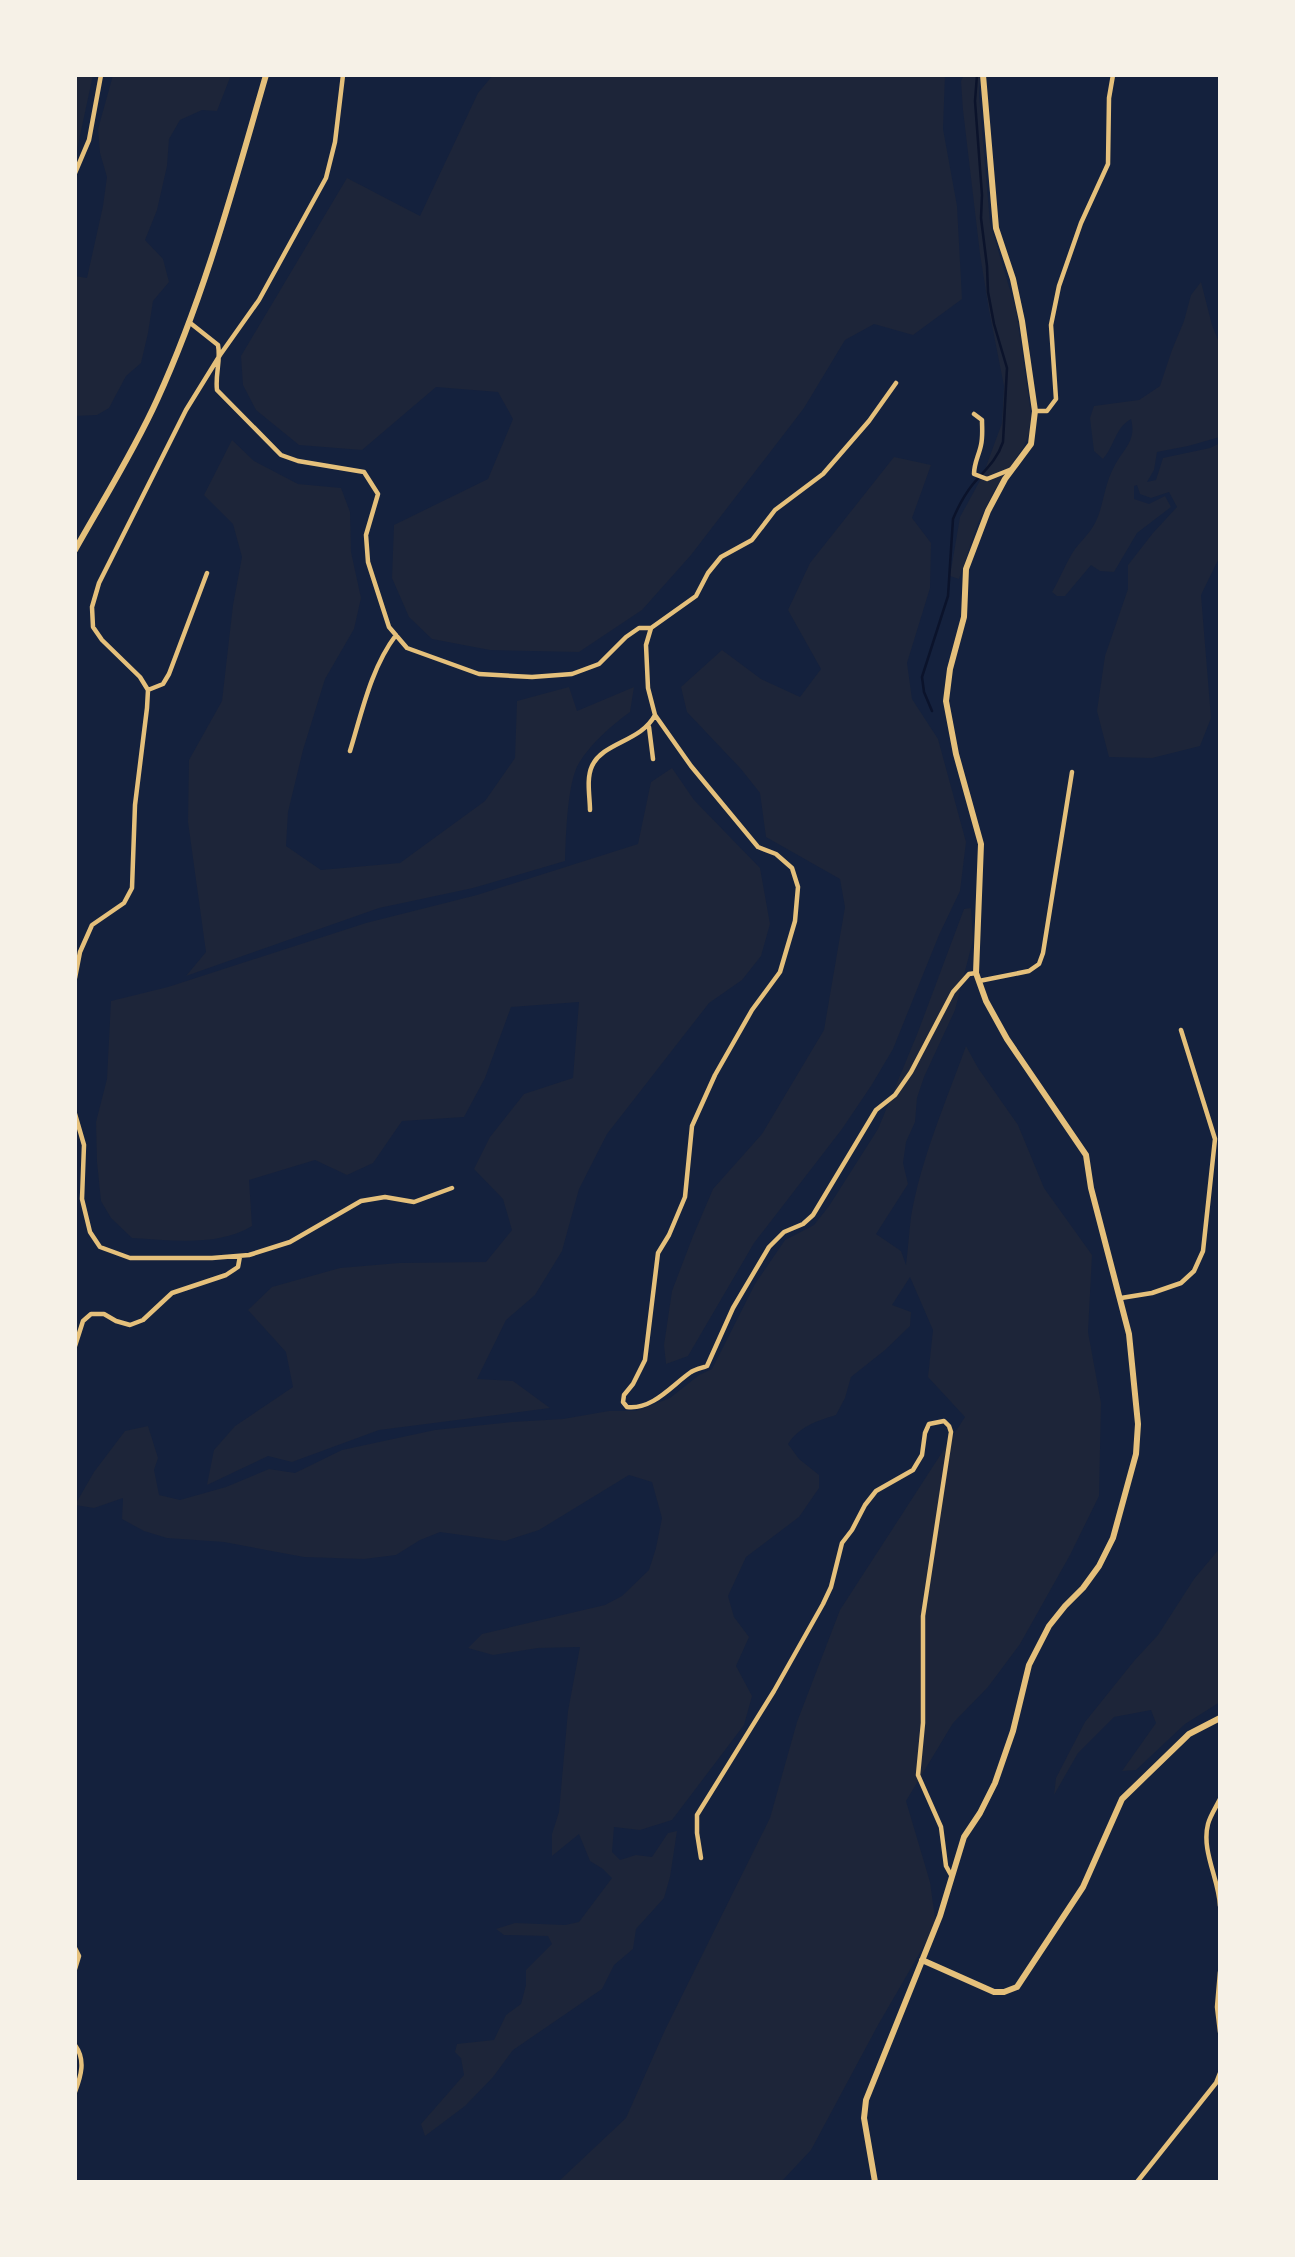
<svg xmlns="http://www.w3.org/2000/svg" width="1295" height="2257" font-family="'Fira Sans Condensed',sans-serif">
	<rect width="100%" height="100%" fill="#14213d"/>
	<path fill="#1d2539" d="M75,75H93L75,159Z
		M113,75H231L217,111L202,110L180,120L169,139L167,166L157,210L145,240L163,259L169,282L153,301L148,333L141,363L126,376L109,408L97,415L75,416V276L87,278L103,206L107,177L100,153L98,129Z
		M493,75H945L943,129L957,206L962,299L913,335L874,324L845,340L804,408L691,555L642,610L579,652L490,650L432,639L409,617L392,578L394,525L488,479L513,419L498,392L436,387L362,450L299,445L256,410L243,385L241,356L347,178L420,216L478,93Z
		M964,75H980L979,95L990,223L1016,310L1031,414L1029,434L1023,448L995,489L978,523L959,579L950,576L960,517L983,475L1002,423L1004,386L989,310L980,254L963,110L961,81Z
		M1201,282L1212,325L1220,345V437L1188,446L1157,452L1154,470L1147,482L1156,480L1163,458L1210,448L1220,443V556L1201,595L1211,718L1200,746L1152,758L1109,757L1097,711L1105,656L1128,589V565L1153,533L1177,507L1169,492L1151,498L1140,494L1137,485L1134,486V499L1149,504L1165,496L1171,507L1137,533L1114,572L1100,571L1091,565L1065,596H1057L1052,592C1060,579 1066,562 1075,549C1083,539 1092,531 1097,519C1104,502 1105,483 1114,467C1123,449 1137,441 1131,419C1115,428 1115,445 1103,459L1094,451L1090,418L1094,406L1139,400L1160,386L1172,350L1184,321L1191,295Z
		M232,440L254,461L298,484L341,488L350,512L351,552L361,598L354,629L325,679L303,750L288,812L286,846L321,870L400,863L485,801L515,758L517,701L569,687L577,711L634,687L630,712C611,726 592,742 579,763C567,783 566,836 565,861L473,888L379,908L186,976L206,952L188,822L189,760L222,701L233,605L242,557L233,524L204,495Z
		M894,457L931,465L912,518L931,543L930,588L907,663L912,699L938,739L966,842L960,891L939,935L893,1049L871,1086L842,1129L754,1243L688,1356L666,1364L664,1345L672,1291L693,1236L713,1189L762,1134L824,1030L845,907L840,879L766,837L760,793L741,769L687,712L681,687L722,650L761,679L800,697L821,669L788,610L810,563Z
		M672,768L694,800L760,868L770,924L761,956L742,980L709,1003L607,1134L579,1189L562,1251L535,1295L506,1320L477,1379L513,1381L550,1408L379,1430L292,1462L268,1456L207,1485L214,1450L235,1426L293,1387L286,1352L248,1310L272,1287L340,1268L399,1263L486,1262L512,1230L503,1199L474,1169L490,1137L524,1094L573,1078L579,1002L511,1007L485,1078L464,1117L402,1121L373,1163L347,1175L315,1160L249,1180L252,1226C218,1247 170,1240 132,1238L111,1218L101,1201L97,1162L96,1122L107,1079L111,1001L168,987L366,923L477,895L638,844L651,782Z
		M971,908L973,940L955,1010L924,1077L917,1098L915,1122L906,1142L903,1163L908,1184L876,1234L901,1251L906,1265C908,1249 909,1233 911,1217C921,1158 946,1102 966,1046L978,1068L1018,1125L1044,1188L1092,1255L1088,1332L1101,1403L1099,1496L1070,1555L1020,1644L988,1687L953,1723L906,1801L930,1882L936,1925L878,2025L811,2150L781,2182H558L626,2118L665,2030L770,1818L797,1722L840,1610L965,1417L928,1377L933,1330L910,1277L892,1305L911,1312L910,1326L885,1350L851,1377L845,1398L836,1415C816,1421 799,1427 788,1444L799,1459L819,1475V1488L799,1517L746,1557L728,1596L734,1617L749,1637L736,1666L752,1696L744,1725L672,1820L640,1830L614,1827L612,1852L620,1860L636,1855L652,1857L668,1833L677,1831L670,1877L664,1898L636,1929L633,1949L614,1965L602,1989L513,2050L493,2077L465,2106L425,2136L421,2124L464,2075L461,2058L455,2052L457,2044L494,2040L506,2015L521,2004L526,1985V1970L552,1944L548,1936L504,1935L496,1929L515,1923L565,1925L579,1922L612,1878L603,1869L590,1861L579,1834L552,1856V1834L559,1812L568,1711L580,1647L538,1648L493,1655L468,1648L482,1634L605,1605L622,1596L649,1570L656,1548L662,1518L652,1482L629,1475L539,1530L505,1541L440,1532L420,1540L396,1555L364,1559L304,1557L224,1542L167,1538L144,1531L122,1519L123,1498L94,1508L75,1505L94,1472L125,1431L148,1426L158,1458L154,1470L159,1495L180,1500L226,1487L269,1469L295,1473L342,1450L435,1430L512,1422L563,1419L609,1411H636L670,1398L699,1375L712,1369L755,1284L785,1240L814,1225L829,1206L878,1129L918,1032L964,909Z
		M1220,1548V1702L1185,1724L1136,1770L1122,1771L1156,1723L1151,1710L1114,1717L1078,1753L1054,1795L1056,1778L1085,1722L1134,1661L1158,1635L1194,1579Z"/>
	<g fill="none" stroke-linecap="round" stroke-linejoin="round">
		<path stroke="#0b132b" stroke-width="2.5" d="M932,711L924,692L922,677L948,596L953,519C958,507 965,494 973,484C985,470 997,460 1003,442L1007,368L994,324L988,292L987,266L981,218L982,195L975,101L977,75"/>
		<path stroke="#e5c07b" stroke-width="4.5" d="M75,173L89,140L101,75
			M189,322L218,345C221,361 215,374 217,390L281,455L298,461L364,472L378,494L366,535L368,562L389,627L407,648L479,674L532,677L572,674L599,664L626,637L639,628H651
			M896,383L869,421L823,474L775,510L752,540L721,557L708,573L696,596L651,628L646,645L648,688L655,715L691,766L758,847L776,854L792,868L798,887L795,921L780,972L752,1010L715,1075L692,1126L685,1197L669,1235L658,1253L645,1360L633,1384L624,1395L623,1402L627,1407C653,1410 672,1385 691,1372C696,1369 702,1368 707,1366L733,1308L769,1247L784,1232L803,1224L813,1215L876,1110L895,1095L911,1072L953,992L969,974L976,973
			M1035,411H1047L1056,399L1051,325L1059,286L1081,223L1108,164L1109,98L1113,75
			M974,414L982,420C982,428 983,436 981,445C979,455 974,463 974,474L987,479L1012,469
			M148,690L163,684L169,674L207,573
			M649,727L653,759
			M350,751C362,712 371,668 396,635
			M590,810C590,797 586,779 592,766C603,742 641,742 655,715
			M75,978L80,952L92,925L124,903L132,888L135,805L147,708L148,690L140,677L102,640L93,627L92,607L99,583L186,410L220,355L259,300L326,178L335,142L343,75
			M979,981L1029,971L1039,964L1043,953L1072,772
			M75,1114L84,1145L82,1199L90,1232L100,1247L130,1258H212L249,1255L290,1242L361,1201L385,1197L414,1202L452,1188
			M1121,1298L1152,1293L1181,1283L1194,1271L1203,1251L1215,1139L1181,1030
			M75,1346L83,1321L91,1314H104L116,1321L130,1325L143,1320L172,1293L226,1275L238,1267L240,1256
			M1220,1799C1216,1807 1210,1816 1208,1824C1201,1851 1219,1879 1220,1906
			M701,1858L697,1833V1815L774,1691L823,1604L831,1587L842,1543L852,1530L865,1505L876,1491L913,1470L922,1455L925,1433L929,1424L944,1421L949,1426L951,1432L923,1616V1723L918,1775L941,1827L946,1866L951,1875
			M75,1948L79,1956L75,1969
			M1220,1972L1217,2007L1220,2032
			M75,2045C86,2060 81,2076 75,2092
			M1137,2182L1216,2083L1220,2073"/>
		<path stroke="#e5c07b" stroke-width="6" d="M75,550C103,500 134,451 157,400C205,295 234,185 266,75
			M922,1960L994,1992H1004L1017,1987L1083,1887L1122,1799L1189,1734L1220,1718
			M875,2182L864,2118L866,2100L940,1916L964,1837L980,1813L995,1783L1013,1731L1029,1665L1049,1626L1065,1606L1083,1588L1099,1566L1113,1538L1136,1454L1138,1424L1129,1334L1091,1188L1086,1155L1007,1039L986,1001L976,973L981,844L956,754L946,701L950,669L964,617L966,569L988,511L1005,479L1031,444L1035,411L1022,321L1013,279L996,228L983,75"/>
	</g>
	<rect width="1295" height="2257" fill="none" stroke="#f6f1e7" stroke-width="154"/>
</svg>
